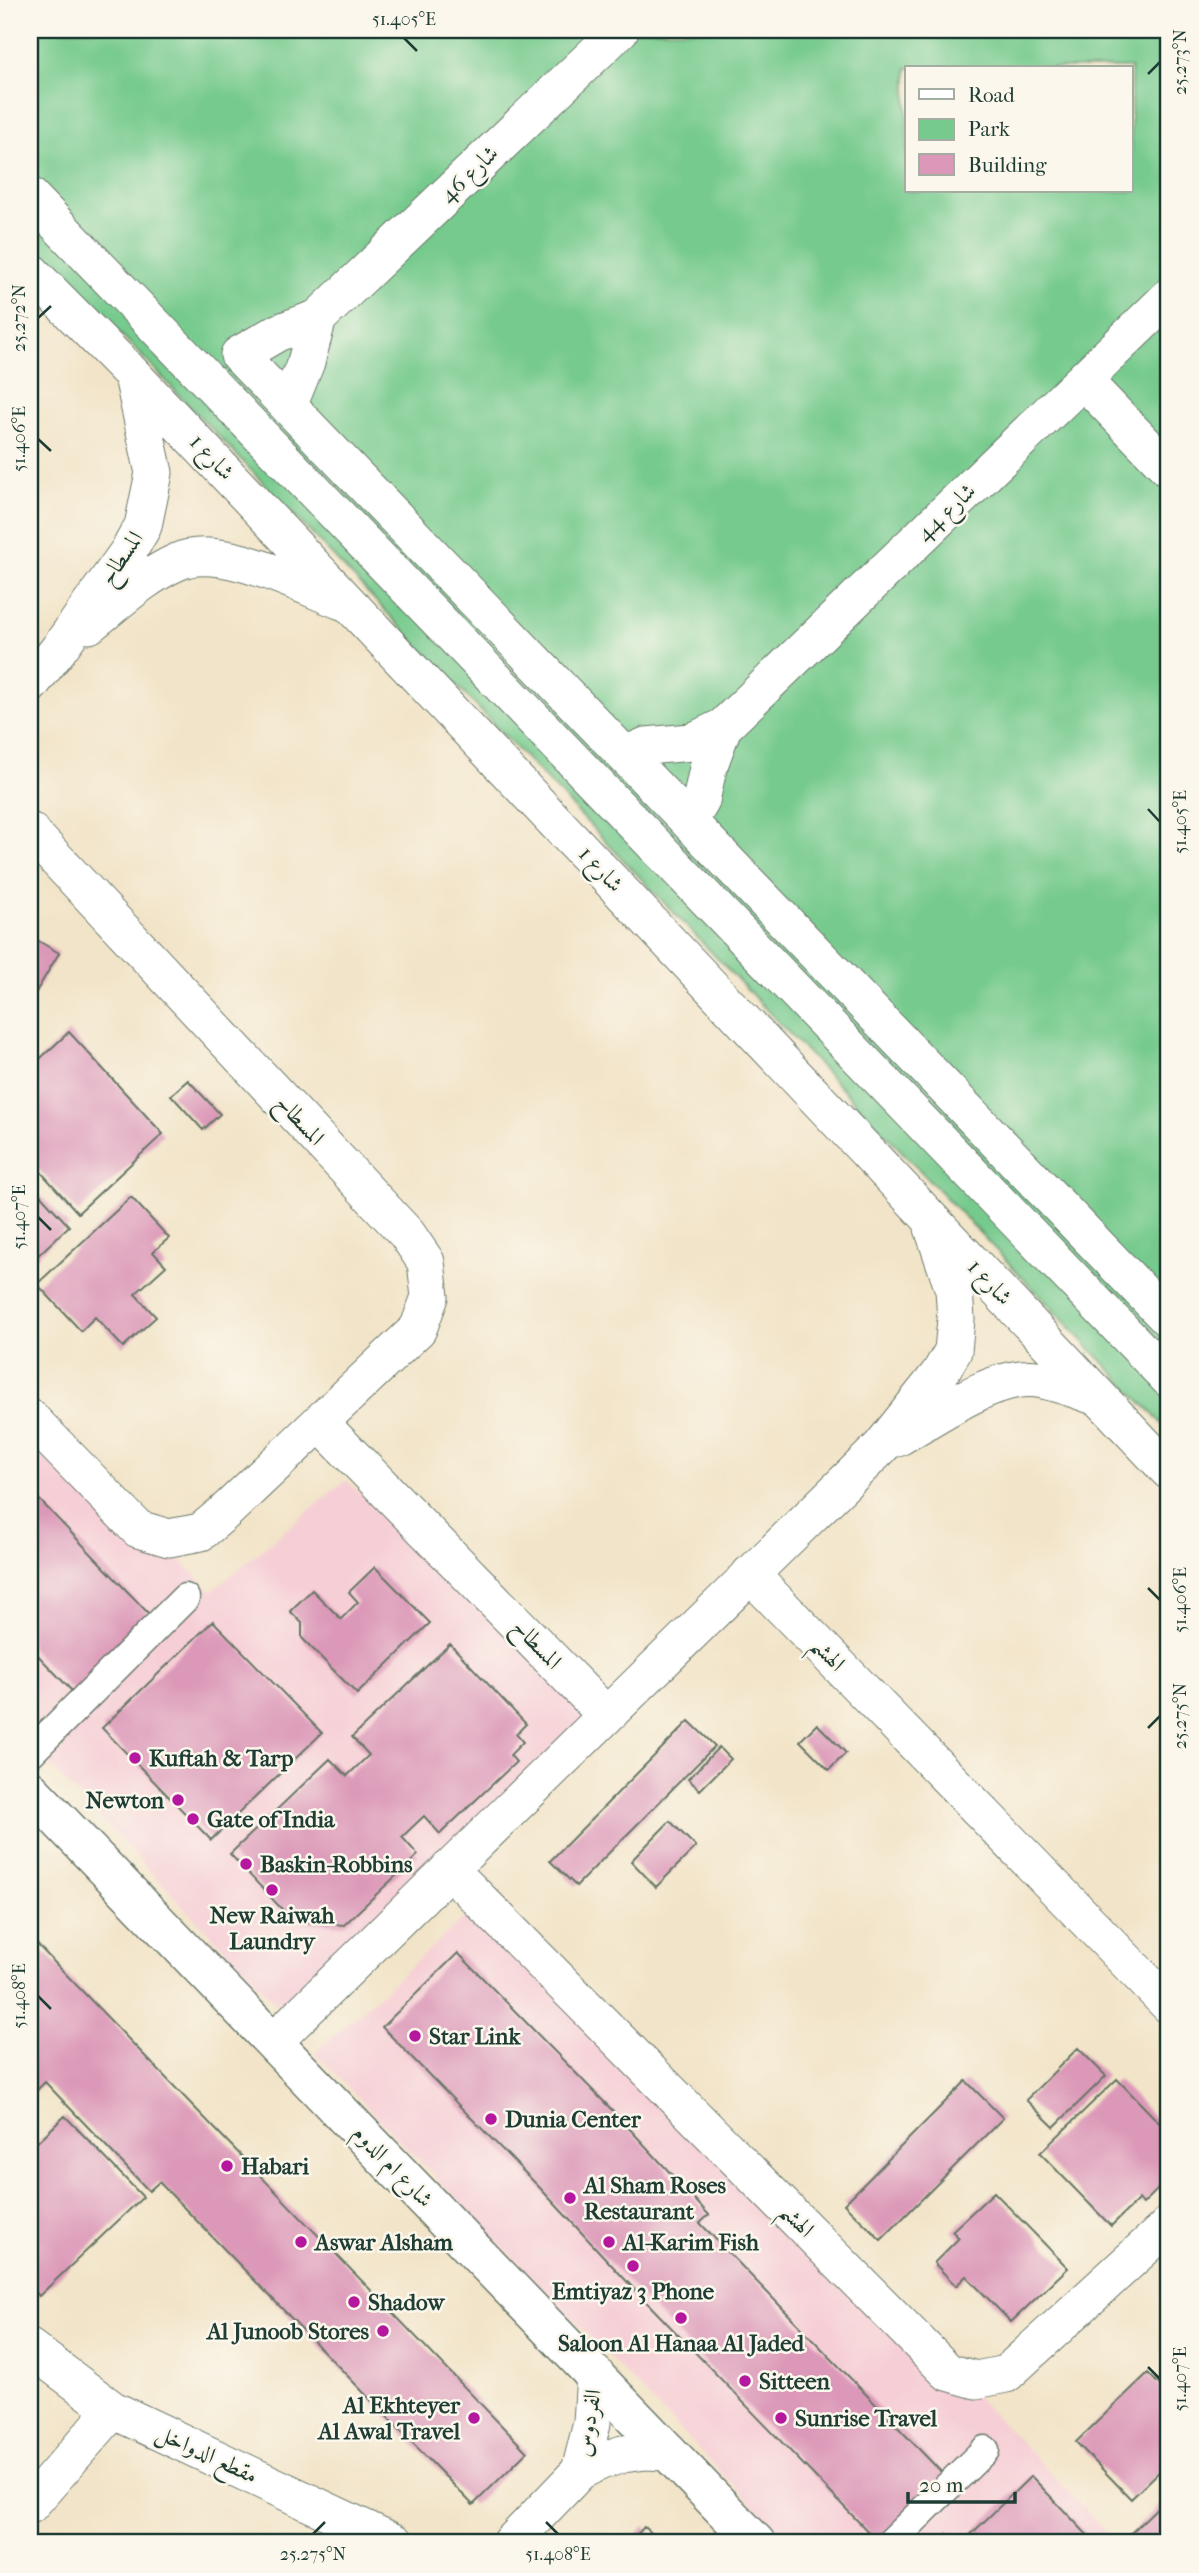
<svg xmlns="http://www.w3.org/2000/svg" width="1199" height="2573" font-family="'IM FELL French Canon',Amiri,serif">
	<rect width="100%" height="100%" fill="#fbf7ec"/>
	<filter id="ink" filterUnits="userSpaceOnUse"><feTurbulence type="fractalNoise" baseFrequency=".0143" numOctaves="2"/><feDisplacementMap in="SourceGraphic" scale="14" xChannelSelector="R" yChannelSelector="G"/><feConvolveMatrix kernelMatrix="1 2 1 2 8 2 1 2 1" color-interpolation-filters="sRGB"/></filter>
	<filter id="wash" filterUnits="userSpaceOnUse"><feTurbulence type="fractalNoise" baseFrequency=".00686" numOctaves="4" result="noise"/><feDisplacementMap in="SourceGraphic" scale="28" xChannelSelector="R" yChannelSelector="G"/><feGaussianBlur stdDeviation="1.57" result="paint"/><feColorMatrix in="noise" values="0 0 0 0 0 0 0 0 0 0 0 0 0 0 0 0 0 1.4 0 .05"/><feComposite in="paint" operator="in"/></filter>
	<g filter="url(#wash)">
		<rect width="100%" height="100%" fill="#f2e4c8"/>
		<path fill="#f6cfd6" d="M30,1412L212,1591L346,1480L601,1728L290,2018L30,1745Z
			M486,1898L999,2420L1117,2543H789L315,2053Z"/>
		<path fill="#76ca8d" stroke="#4a8460" stroke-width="2" fill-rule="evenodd" d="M30,30H1169V1431L30,239ZM907,68H1131V191H907Z"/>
		<g id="blocks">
			<path fill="#dc98b8" d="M30,936L59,953L30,1002Z
				M69,1032L163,1134L78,1213L30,1160V1068Z
				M188,1080L220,1114L203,1130L171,1095Z
				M34,1188L69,1226L30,1263V1191Z
				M131,1197L169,1238L153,1252L166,1266L135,1294L156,1317L123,1347L95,1317L81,1331L37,1284Z
				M30,1490L152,1617L73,1692L30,1647Z
				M375,1567L430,1623L357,1694L302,1638V1623L290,1611L312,1590L341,1619L358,1602L349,1592Z
				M213,1621L322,1733L211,1840L102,1728Z
				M450,1644L526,1724L516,1734L523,1742L510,1755L516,1762L440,1834L424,1816L402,1837L418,1855L344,1925L293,1921L230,1854L330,1759L347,1776L369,1755L352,1737Z
				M689,1721L715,1746L576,1886L550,1861Z
				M817,1724L846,1753L829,1770L800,1741Z
				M719,1747L731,1759L700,1790L688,1779Z
				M670,1821L696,1847L656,1887L631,1861Z
				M30,1937L527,2452L473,2505L159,2182L149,2191L45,2082L30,2097Z
				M458,1953L615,2113L709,2215L700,2223L949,2480L879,2543L633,2288L539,2187L382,2027Z
				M1078,2048L1106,2076L1054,2127L1026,2100Z
				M1117,2079L1169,2133V2178L1143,2204L1139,2199L1111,2226L1040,2153Z
				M966,2081L1003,2118L881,2240L844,2204Z
				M65,2116L143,2197L39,2296L30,2286V2149Z
				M994,2192L1068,2268L1011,2322L966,2276L956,2286L934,2263L959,2238L952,2231Z
				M1148,2373L1169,2395V2462L1131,2499L1076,2442Z
				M1031,2476L1095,2543H962Z
				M1169,2496V2536L1161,2543H1138L1129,2535Z
				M644,2527L661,2543H629Z
				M947,2534L956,2543H938Z"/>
		</g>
	</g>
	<g filter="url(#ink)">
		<use href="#blocks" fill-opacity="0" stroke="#697768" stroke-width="2"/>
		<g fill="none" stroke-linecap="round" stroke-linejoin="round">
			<defs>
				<path id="pedestrian" d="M30,1753L185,1598
					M890,2543L985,2450"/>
				<path id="minor" d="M620,30L318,318L277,333L239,355L1169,1320
					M30,196L1169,1379
					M30,271L132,374L1169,1471
					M1083,380L1169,469
					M289,404L306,362L318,318
					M89,625C117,603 144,577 177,562C220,542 300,585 342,601
					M30,685L58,650L128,552L143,526L154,473L133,376
					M625,755L646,746L692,742L723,727L1169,297
					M689,821L701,801L708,768L723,727
					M30,831L407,1234L426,1262L430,1297L418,1329L226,1511L201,1532L169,1538L138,1529L30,1418
					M320,1423L606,1715
					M897,1438C933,1418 995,1373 1037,1379C1057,1382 1076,1390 1095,1396
					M750,1574L1169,2005
					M449,1869L948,2372L976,2380L1006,2374L1169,2225
					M273,2042L881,1447L940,1373L953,1351L956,1319L954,1290L933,1228
					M30,2348L113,2410L395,2543
					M580,2471L592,2423L595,2374
					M30,2505L113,2410
					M511,2543L580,2471L601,2461L623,2454L646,2451L669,2452"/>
				<path id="tertiary" d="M30,1790L756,2543"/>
			</defs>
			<use href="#pedestrian" stroke="#697768" stroke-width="31"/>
			<use href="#minor" stroke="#697768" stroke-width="39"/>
			<use href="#tertiary" stroke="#697768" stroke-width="41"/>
			<use href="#pedestrian" stroke="#fff" stroke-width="28"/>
			<use href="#minor" stroke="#fff" stroke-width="37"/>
			<use href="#tertiary" stroke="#fff" stroke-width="38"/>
		</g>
	</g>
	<path fill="none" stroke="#1f3d34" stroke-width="2.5" d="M404,38L417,51M1148,74L1160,62M38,318L51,306M38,439L51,451M1148,809L1160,822M38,1217L51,1230M1148,1588L1160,1600M1148,1728L1160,1716M38,1996L51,2009M1148,2367L1160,2379M546,2522L558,2534M313,2534L325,2522"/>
	<g fill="#b5179e" stroke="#fbf7ec" stroke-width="2.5">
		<circle cx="135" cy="1758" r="7"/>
		<circle cx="178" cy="1800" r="7"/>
		<circle cx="193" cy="1819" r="7"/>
		<circle cx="246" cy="1864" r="7"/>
		<circle cx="272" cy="1890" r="7"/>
		<circle cx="415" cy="2036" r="7"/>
		<circle cx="491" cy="2119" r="7"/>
		<circle cx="227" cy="2166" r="7"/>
		<circle cx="570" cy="2198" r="7"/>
		<circle cx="301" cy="2242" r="7"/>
		<circle cx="609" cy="2242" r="7"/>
		<circle cx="633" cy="2266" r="7"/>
		<circle cx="354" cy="2302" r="7"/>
		<circle cx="681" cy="2318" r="7"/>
		<circle cx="383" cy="2331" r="7"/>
		<circle cx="745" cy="2381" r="7"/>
		<circle cx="474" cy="2418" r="7"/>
		<circle cx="781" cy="2418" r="7"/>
	</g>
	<g text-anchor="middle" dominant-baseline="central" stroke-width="5" stroke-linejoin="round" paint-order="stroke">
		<g font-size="23" fill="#1f3d34" stroke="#fbf7ec">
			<text transform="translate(469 174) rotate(-44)">شارع 46</text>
			<text transform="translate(212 457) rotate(47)">شارع 1</text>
			<text transform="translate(946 512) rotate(-44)">شارع 44</text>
			<text transform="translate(121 558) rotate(-56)">المسطاح</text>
			<text transform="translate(601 869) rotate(47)">شارع 1</text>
			<text transform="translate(300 1120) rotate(47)">المسطاح</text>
			<text transform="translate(990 1282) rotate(47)">شارع 1</text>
			<text transform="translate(537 1644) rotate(46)">المسطاح</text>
			<text transform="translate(828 1654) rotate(46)">الهشم</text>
			<text transform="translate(393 2166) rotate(46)">شارع ام الدوم</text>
			<text transform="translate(797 2220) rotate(45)">الهشم</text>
			<text transform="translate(588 2423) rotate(-81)">الفردوس</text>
			<text transform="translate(207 2454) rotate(25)">مقطع الدواخل</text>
		</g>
		<g font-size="23" font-weight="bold" fill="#1f3d34" stroke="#fbf7ec" text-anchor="start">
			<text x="149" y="1758">Kuftah &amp; Tarp</text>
			<text x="164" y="1800" text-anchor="end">Newton</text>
			<text x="207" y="1819">Gate of India</text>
			<text x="260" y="1864">Baskin-Robbins</text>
			<text x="272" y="1915" text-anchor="middle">New Raiwah<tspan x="272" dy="26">Laundry</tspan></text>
			<text x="429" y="2036">Star Link</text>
			<text x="505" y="2119">Dunia Center</text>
			<text x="241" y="2166">Habari</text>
			<text x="584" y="2185">Al Sham Roses<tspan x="584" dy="26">Restaurant</tspan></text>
			<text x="315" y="2242">Aswar Alsham</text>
			<text x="623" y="2242">Al-Karim Fish</text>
			<text x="633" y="2291" text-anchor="middle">Emtiyaz 3 Phone</text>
			<text x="368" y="2302">Shadow</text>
			<text x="369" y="2331" text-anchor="end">Al Junoob Stores</text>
			<text x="681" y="2343" text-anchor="middle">Saloon Al Hanaa Al Jaded</text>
			<text x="759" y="2381">Sitteen</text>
			<text x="460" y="2405" text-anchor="end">Al Ekhteyer<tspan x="460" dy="26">Al Awal Travel</tspan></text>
			<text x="795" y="2418">Sunrise Travel</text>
		</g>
	</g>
	<rect width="1199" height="2573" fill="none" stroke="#fbf7ec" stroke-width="77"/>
	<rect x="905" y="66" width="228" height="126" fill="#fbf7ec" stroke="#a3ada2" stroke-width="2"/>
	<rect x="919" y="89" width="35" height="10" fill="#ffffff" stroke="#a3ada2" stroke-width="2"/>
	<text x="968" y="102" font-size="21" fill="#1f3d34">Road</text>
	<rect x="919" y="119" width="35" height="21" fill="#76ca8d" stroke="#a3ada2" stroke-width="2"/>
	<text x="968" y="136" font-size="21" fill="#1f3d34">Park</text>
	<rect x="919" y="154" width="35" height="21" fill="#dc98b8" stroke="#a3ada2" stroke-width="2"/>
	<text x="968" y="172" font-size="21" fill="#1f3d34">Building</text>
	<path d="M908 2492v10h107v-10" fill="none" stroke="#1f3d34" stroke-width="3.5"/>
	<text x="919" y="2492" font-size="21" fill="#1f3d34" stroke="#fbf7ec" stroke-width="5" paint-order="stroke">20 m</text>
	<rect x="38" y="38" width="1122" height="2496" fill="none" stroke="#1f3d34" stroke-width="2.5"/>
	<g font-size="18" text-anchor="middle" fill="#1f3d34">
		<text x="404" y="25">51.405°E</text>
		<text transform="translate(1180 62) rotate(-90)" y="6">25.273°N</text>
		<text transform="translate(19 318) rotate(-90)" y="6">25.272°N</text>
		<text transform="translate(19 439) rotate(-90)" y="6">51.406°E</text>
		<text transform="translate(1180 822) rotate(-90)" y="6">51.405°E</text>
		<text transform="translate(19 1217) rotate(-90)" y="6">51.407°E</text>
		<text transform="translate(1180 1600) rotate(-90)" y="6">51.406°E</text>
		<text transform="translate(1180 1716) rotate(-90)" y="6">25.275°N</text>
		<text transform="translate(19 1996) rotate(-90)" y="6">51.408°E</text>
		<text transform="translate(1180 2379) rotate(-90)" y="6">51.407°E</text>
		<text x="313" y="2560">25.275°N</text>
		<text x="558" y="2560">51.408°E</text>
	</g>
</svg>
